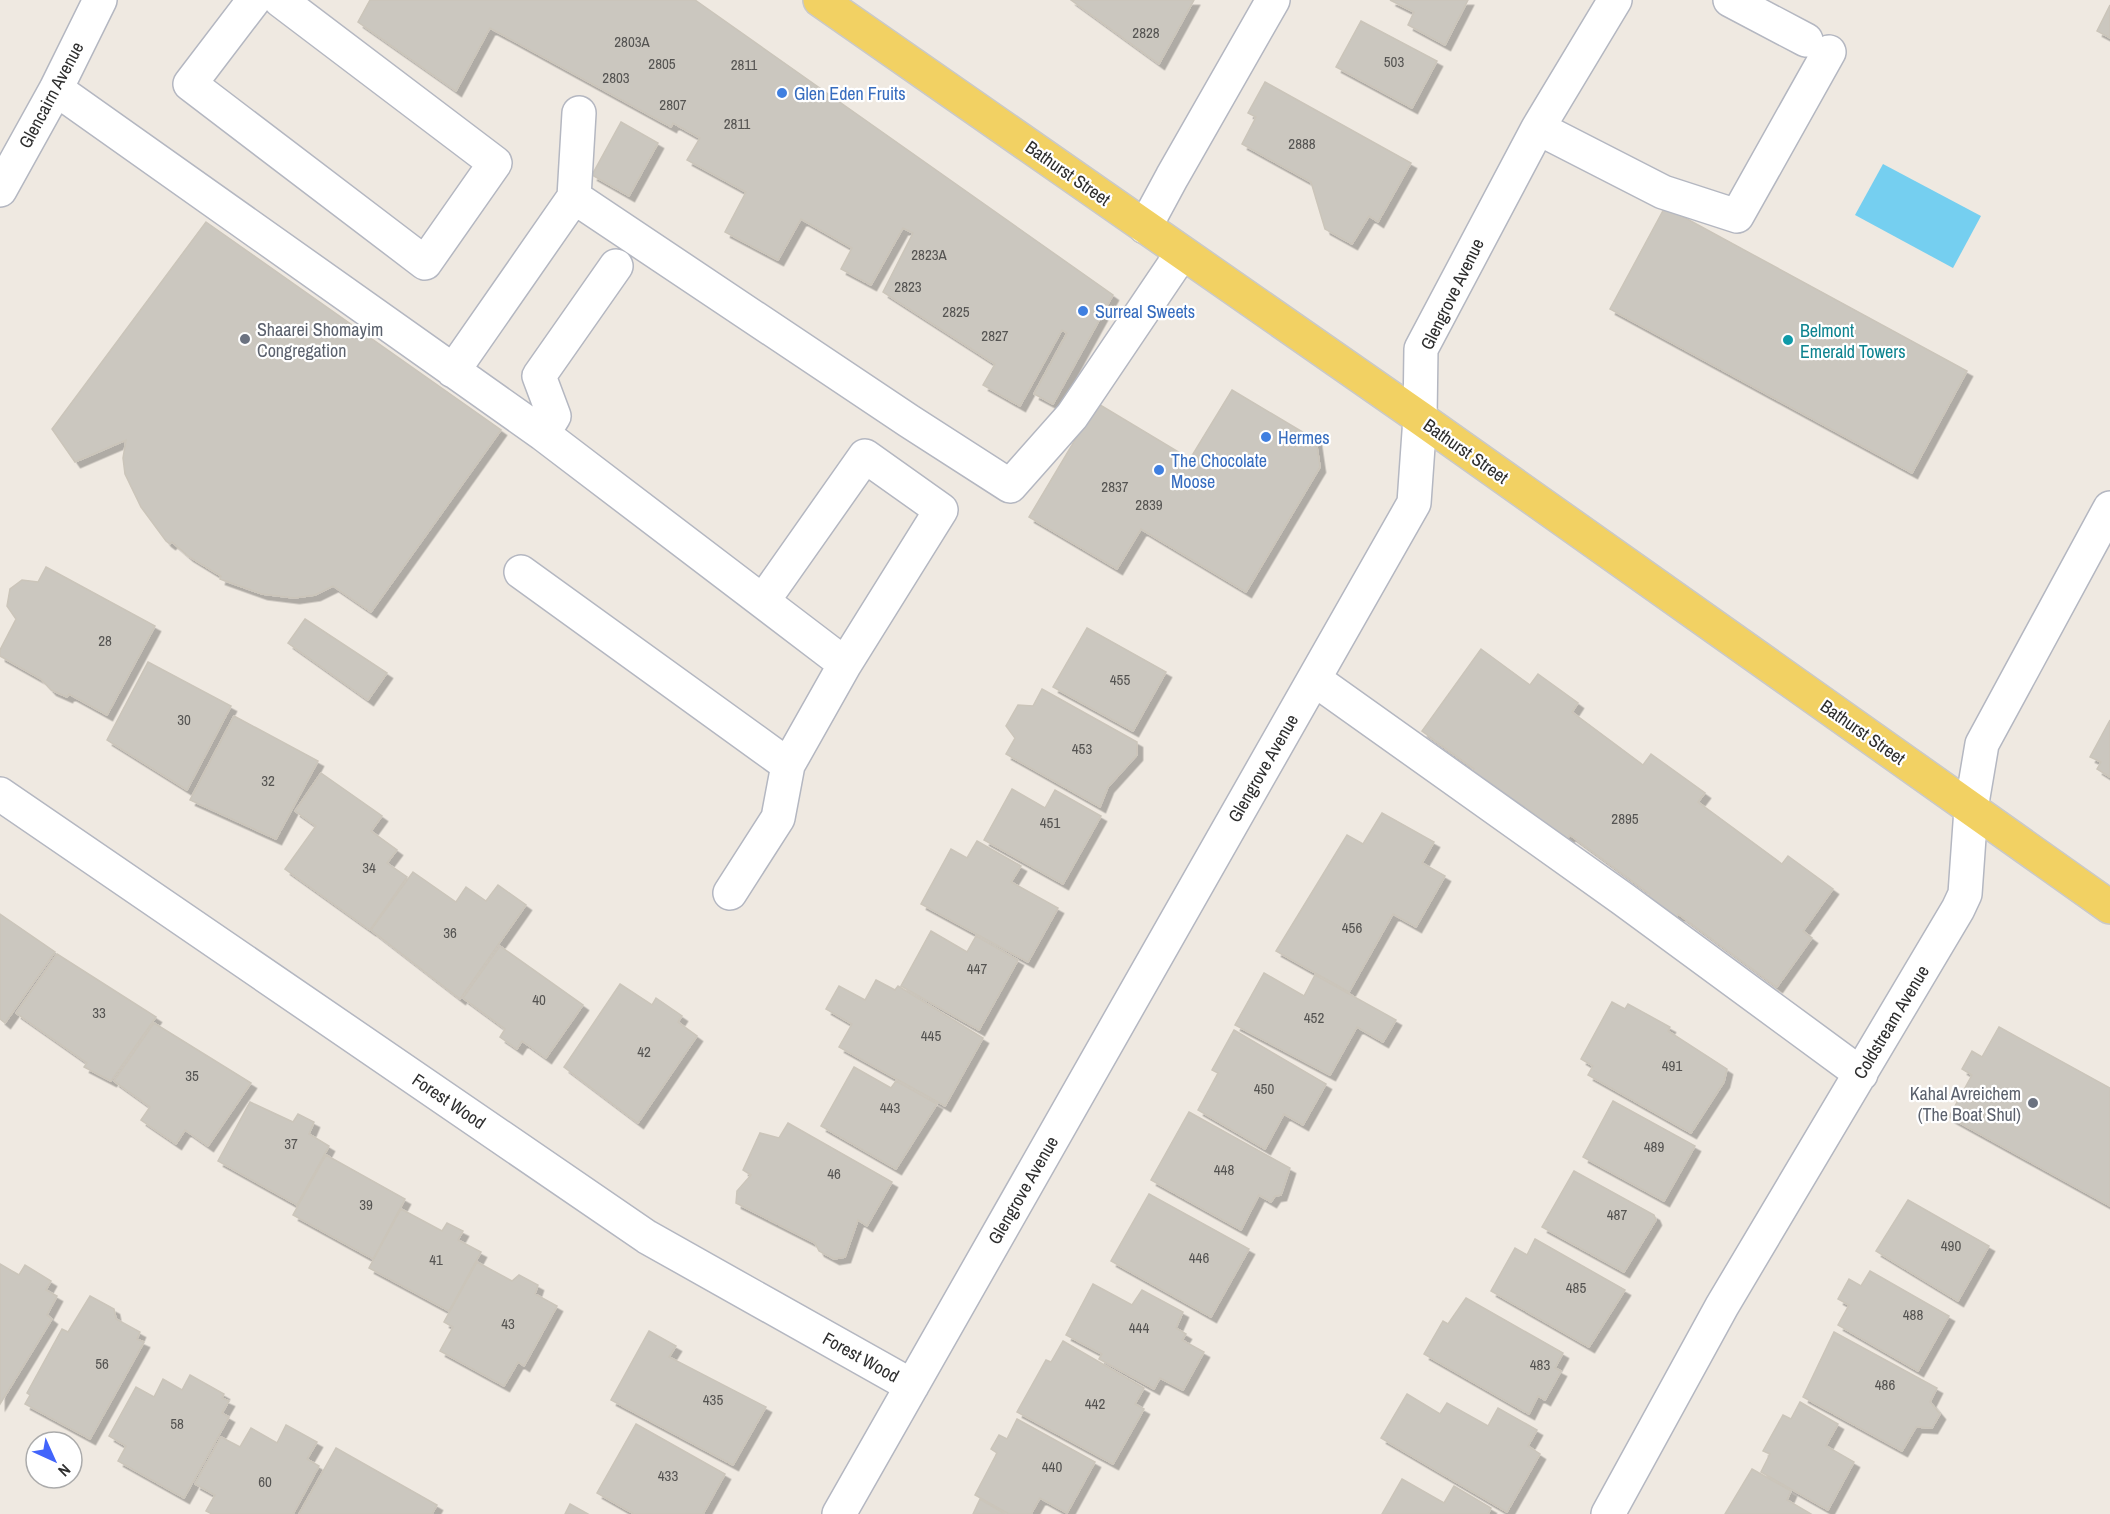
<svg xmlns="http://www.w3.org/2000/svg" width="2110" height="1514" font-family="'Archivo Narrow',sans-serif">
	<defs>
		<filter id="shadow"><feDropShadow dx="5.5" dy="5.5" stdDeviation="0" flood-color="#0004"/></filter>
	</defs>
	<rect width="100%" height="100%" fill="#efe9e1"/>
	<path fill="#75cff0" d="M1883,164L1981,216L1953,268L1855,215Z"/>
	<path fill="#cbc7bf" stroke="#cbc5ba" stroke-width="1.5" filter="url(#shadow)" d="M370,0H695L1113,295L1053,404L1034,394L1067,333L1062,330L1020,406L983,385L995,364L883,292L913,233L903,228L871,285L841,269L852,248L801,219L778,260L725,232L746,192L687,160L700,138L673,123L671,127L490,28L456,91L358,22Z
		M1071,0H1194L1159,64Z
		M1390,0H1468L1445,45L1408,25L1414,12Z
		M2110,5V38L2097,31Z
		M1361,21L1437,61L1412,108L1336,67Z
		M1265,82L1411,163L1378,222L1369,216L1352,244L1325,229L1311,182L1242,144L1256,117L1248,113Z
		M621,122L658,143L629,196L592,175Z
		M1665,207L1967,371L1912,473L1610,309Z
		M206,222L501,430L371,612L333,586L315,595L294,598L262,594L220,579L221,576L188,556L172,542L170,544L166,541L141,507L125,474L123,458L126,440L75,462L52,429Z
		M1232,390L1316,440L1320,467L1246,592L1141,529L1117,569L1029,517L1097,403L1190,459Z
		M46,567L155,626L107,715L69,694L67,697L51,690L41,679L0,656V650L16,619L7,606L10,589L22,580L38,582Z
		M305,619L387,673L368,700L288,643Z
		M1087,628L1166,672L1133,731L1053,687Z
		M1481,649L1530,685L1538,674L1578,703L1572,712L1643,765L1651,754L1705,793L1698,802L1782,864L1788,856L1833,889L1803,931L1812,938L1777,987L1678,914L1673,922L1644,901L1650,894L1570,835L1562,845L1529,821L1534,814L1487,781L1482,789L1468,778L1474,769L1422,731Z
		M148,662L231,706L187,790L107,740Z
		M1042,689L1137,742V755L1108,787L1100,807L1006,754L1015,738L1006,726L1018,705L1033,706Z
		M234,716L318,761L276,839L190,800Z
		M2110,720V777L2097,769L2101,762L2090,757Z
		M321,773L382,816L371,831L397,850L387,863L407,877L370,930L285,869L316,826L295,811Z
		M1012,789L1045,808L1055,790L1101,816L1063,884L984,840Z
		M1382,813L1434,842L1422,863L1445,876L1416,927L1393,914L1349,992L1276,951L1347,835L1363,844Z
		M977,841L1021,866L1011,882L1058,908L1028,962L921,904L951,849L967,858Z
		M413,872L456,902L466,887L486,901L498,885L526,905L460,999L371,930Z
		M0,914L55,952L5,1023L0,1019Z
		M931,931L967,952L976,936L1018,960L979,1030L901,986Z
		M500,946L583,1005L546,1058L522,1041L517,1049L500,1037L505,1029L463,998Z
		M57,954L156,1017L111,1081L84,1067L87,1063L16,1013Z
		M1264,973L1304,996L1315,975L1396,1020L1383,1042L1357,1027L1330,1075L1235,1025Z
		M876,980L895,990L898,986L983,1038L945,1106L839,1047L852,1024L826,1009L839,986L865,1000Z
		M620,984L652,1005L656,998L682,1016L678,1022L697,1036L638,1123L564,1067Z
		M1612,1002L1625,1009L1628,1004L1670,1027L1668,1031L1727,1069L1724,1082L1691,1133L1588,1075L1593,1066L1581,1059Z
		M154,1023L251,1083L208,1146L185,1130L176,1144L141,1120L150,1107L114,1081Z
		M1999,1027L2110,1088V1206L1949,1117L1972,1075L1962,1069L1972,1051L1982,1057Z
		M1234,1030L1326,1084L1303,1125L1284,1114L1265,1149L1198,1110L1218,1073L1212,1070Z
		M854,1067L891,1088L896,1081L937,1104L896,1169L821,1126Z
		M1613,1101L1695,1146L1664,1201L1583,1157Z
		M250,1102L293,1122L298,1114L314,1122L309,1134L329,1146L297,1205L218,1161Z
		M1189,1112L1290,1168L1281,1195L1275,1196L1271,1202L1259,1195L1241,1230L1151,1180Z
		M788,1123L892,1182L867,1226L858,1220L845,1257L834,1259L819,1251L815,1243L736,1203L737,1191L751,1175L743,1170L760,1133L779,1138Z
		M326,1155L405,1199L373,1259L293,1215Z
		M1574,1171L1654,1215L1656,1220L1624,1272L1542,1227Z
		M1149,1194L1249,1249L1211,1317L1111,1261Z
		M1908,1200L1989,1246L1958,1301L1876,1251Z
		M401,1209L442,1231L447,1223L463,1231L458,1240L481,1252L449,1311L369,1268Z
		M1535,1239L1625,1290L1589,1347L1491,1291L1515,1248L1527,1255Z
		M477,1262L512,1281L519,1275L538,1285L535,1294L557,1306L524,1366L518,1362L504,1386L440,1351L453,1327L444,1322Z
		M0,1264L19,1275L25,1265L51,1281L46,1290L57,1296L47,1315L52,1319L0,1404Z
		M1870,1271L1949,1316L1918,1371L1838,1325L1849,1305L1838,1299L1849,1279L1861,1286Z
		M1093,1284L1132,1305L1142,1290L1183,1312L1176,1328L1186,1334L1182,1340L1204,1352L1183,1390L1160,1378L1154,1389L1099,1359L1102,1354L1066,1335Z
		M90,1296L114,1309L116,1319L140,1332L137,1339L144,1342L90,1439L25,1404L30,1395L27,1393L62,1329L68,1332Z
		M1466,1298L1563,1353L1555,1368L1561,1371L1545,1400L1538,1396L1529,1414L1424,1354L1443,1321L1448,1324Z
		M649,1331L676,1346L669,1357L766,1407L733,1465L611,1400Z
		M1834,1332L1937,1388L1930,1402L1940,1414L1932,1428L1916,1427L1902,1451L1803,1397Z
		M1063,1341L1144,1388L1135,1404L1144,1409L1113,1464L1017,1412L1046,1360L1051,1362Z
		M190,1375L224,1394L222,1398L229,1401L222,1413L229,1417L184,1498L118,1461L126,1446L109,1436L136,1387L154,1397L163,1379L182,1390Z
		M1407,1394L1440,1414L1447,1403L1488,1426L1498,1408L1537,1430L1528,1446L1540,1454L1507,1512L1381,1438Z
		M1800,1402L1838,1424L1826,1446L1854,1462L1828,1510L1761,1472L1770,1454L1763,1451L1783,1415L1791,1419Z
		M1017,1419L1095,1462L1067,1513L1040,1498L1031,1514H1009L975,1495L997,1453L991,1449L999,1435L1007,1439Z
		M636,1424L725,1474L703,1514H634L597,1493Z
		M286,1425L317,1442L307,1459L319,1466L293,1514H212L206,1511L215,1495L195,1484L221,1437L240,1447L251,1428L277,1443Z
		M336,1448L437,1505L432,1514H299Z
		M1752,1469L1791,1491L1787,1500L1811,1514H1725Z
		M1402,1479L1444,1503L1454,1486L1491,1508L1488,1514H1382Z
		M980,1499L1005,1514H973Z
		M570,1504L588,1514H565Z"/>
	<g fill="none" stroke-linecap="round" stroke-linejoin="round">
		<defs>
			<path id="minor" d="M254,0L190,84L425,263L495,163L280,0
				M1730,0L1806,40
				M56,89L543,434L845,664L788,765L521,572
				M1538,128L1663,192L1737,216L1829,52
				M0,190L56,89L100,0
				M574,197L579,113
				M1145,227L1172,177L1273,0
				M453,371L574,197L909,421L1010,486L1072,416L1182,253
				M543,434L554,416L539,376L616,266
				M763,601L865,456L941,510L845,664
				M1314,679L1623,899L1861,1074
				M0,794L647,1237L912,1386
				M730,893L778,818L788,765
				M839,1514L1414,503L1420,418L1421,349L1538,128L1615,0
				M1608,1514L1722,1306L1958,909L1965,894L1971,809L1982,744L2110,508"/>
			<path id="major" d="M820,0L1420,418L2110,907"/>
		</defs>
		<use href="#minor" stroke="#b4b7c1" stroke-width="36"/>
		<use href="#major" stroke="#c9c9c9" stroke-width="36"/>
		<use href="#minor" stroke="#fff" stroke-width="33"/>
		<use href="#major" stroke="#f2d163" stroke-width="33"/>
	</g>
	<g fill="#3f7fe0" stroke="#fff" stroke-width="2">
		<circle cx="782" cy="93" r="6"/>
		<circle cx="1083" cy="311" r="6"/>
		<circle cx="1266" cy="437" r="6"/>
		<circle cx="1159" cy="470" r="6"/>
	</g>
	<g fill="#6b7280" stroke="#fff" stroke-width="2">
		<circle cx="245" cy="339" r="6"/>
		<circle cx="2033" cy="1103" r="6"/>
	</g>
	<circle fill="#0f9aa8" stroke="#fff" stroke-width="2" cx="1788" cy="340" r="6"/>
	<g text-anchor="middle" dominant-baseline="central" stroke-width="4.5" stroke-linejoin="round" paint-order="stroke">
		<g font-size="15" fill="#555452">
			<text x="1146" y="32">2828</text>
			<text x="632" y="41">2803A</text>
			<text x="1394" y="61">503</text>
			<text x="662" y="63">2805</text>
			<text x="744" y="64">2811</text>
			<text x="616" y="77">2803</text>
			<text x="673" y="104">2807</text>
			<text x="737" y="123">2811</text>
			<text x="1302" y="143">2888</text>
			<text x="929" y="254">2823A</text>
			<text x="908" y="286">2823</text>
			<text x="956" y="311">2825</text>
			<text x="995" y="335">2827</text>
			<text x="1115" y="486">2837</text>
			<text x="1149" y="504">2839</text>
			<text x="105" y="640">28</text>
			<text x="1120" y="679">455</text>
			<text x="184" y="719">30</text>
			<text x="1082" y="748">453</text>
			<text x="268" y="780">32</text>
			<text x="1625" y="818">2895</text>
			<text x="1050" y="822">451</text>
			<text x="369" y="867">34</text>
			<text x="1352" y="927">456</text>
			<text x="450" y="932">36</text>
			<text x="977" y="968">447</text>
			<text x="539" y="999">40</text>
			<text x="99" y="1012">33</text>
			<text x="1314" y="1017">452</text>
			<text x="931" y="1035">445</text>
			<text x="644" y="1051">42</text>
			<text x="1672" y="1065">491</text>
			<text x="192" y="1075">35</text>
			<text x="1264" y="1088">450</text>
			<text x="890" y="1107">443</text>
			<text x="291" y="1143">37</text>
			<text x="1654" y="1146">489</text>
			<text x="1224" y="1169">448</text>
			<text x="834" y="1173">46</text>
			<text x="366" y="1204">39</text>
			<text x="1617" y="1214">487</text>
			<text x="1951" y="1245">490</text>
			<text x="1199" y="1257">446</text>
			<text x="436" y="1259">41</text>
			<text x="1576" y="1287">485</text>
			<text x="1913" y="1314">488</text>
			<text x="508" y="1323">43</text>
			<text x="1139" y="1327">444</text>
			<text x="102" y="1363">56</text>
			<text x="1540" y="1364">483</text>
			<text x="1885" y="1384">486</text>
			<text x="713" y="1399">435</text>
			<text x="1095" y="1403">442</text>
			<text x="177" y="1423">58</text>
			<text x="1052" y="1466">440</text>
			<text x="668" y="1475">433</text>
			<text x="265" y="1481">60</text>
		</g>
		<g font-size="18" fill="#366cbe" stroke="#fff" text-anchor="start">
			<text x="794" y="93">Glen Eden Fruits</text>
			<text x="1095" y="311">Surreal Sweets</text>
			<text x="1278" y="437">Hermes</text>
			<text x="1171" y="460">The Chocolate<tspan x="1171" dy="21">Moose</tspan></text>
		</g>
		<g font-size="18" fill="#2e2e2e" stroke="#fff">
			<text transform="translate(51 95) rotate(-62)">Glencairn Avenue</text>
			<text transform="translate(1068 173) rotate(35)">Bathurst Street</text>
			<text transform="translate(1452 294) rotate(-64)">Glengrove Avenue</text>
			<text transform="translate(1466 451) rotate(35)">Bathurst Street</text>
			<text transform="translate(1863 732) rotate(35)">Bathurst Street</text>
			<text transform="translate(1263 768) rotate(-60)">Glengrove Avenue</text>
			<text transform="translate(1891 1022) rotate(-59)">Coldstream Avenue</text>
			<text transform="translate(449 1101) rotate(34)">Forest Wood</text>
			<text transform="translate(1023 1190) rotate(-60)">Glengrove Avenue</text>
			<text transform="translate(861 1357) rotate(29)">Forest Wood</text>
		</g>
		<g font-size="18" fill="#5b616d" stroke="#fff" text-anchor="start">
			<text x="257" y="329">Shaarei Shomayim<tspan x="257" dy="21">Congregation</tspan></text>
			<text x="2021" y="1093" text-anchor="end">Kahal Avreichem<tspan x="2021" dy="21">(The Boat Shul)</tspan></text>
		</g>
		<g font-size="18" fill="#0d838f" stroke="#fff" text-anchor="start">
			<text x="1800" y="330">Belmont<tspan x="1800" dy="21">Emerald Towers</tspan></text>
		</g>
	</g>
	<g transform="translate(54 1460) rotate(135)"><circle r="28" fill="#ffffff" stroke="#ababab" stroke-width="1.5"/>
	<path d="M0-4.5L10 22L0 15L-10 22Z" fill="#4264fb"/>
	<text y="-9" font-size="16" font-weight="bold" text-anchor="middle" fill="#2e2e2e">N</text>
	</g>
</svg>
